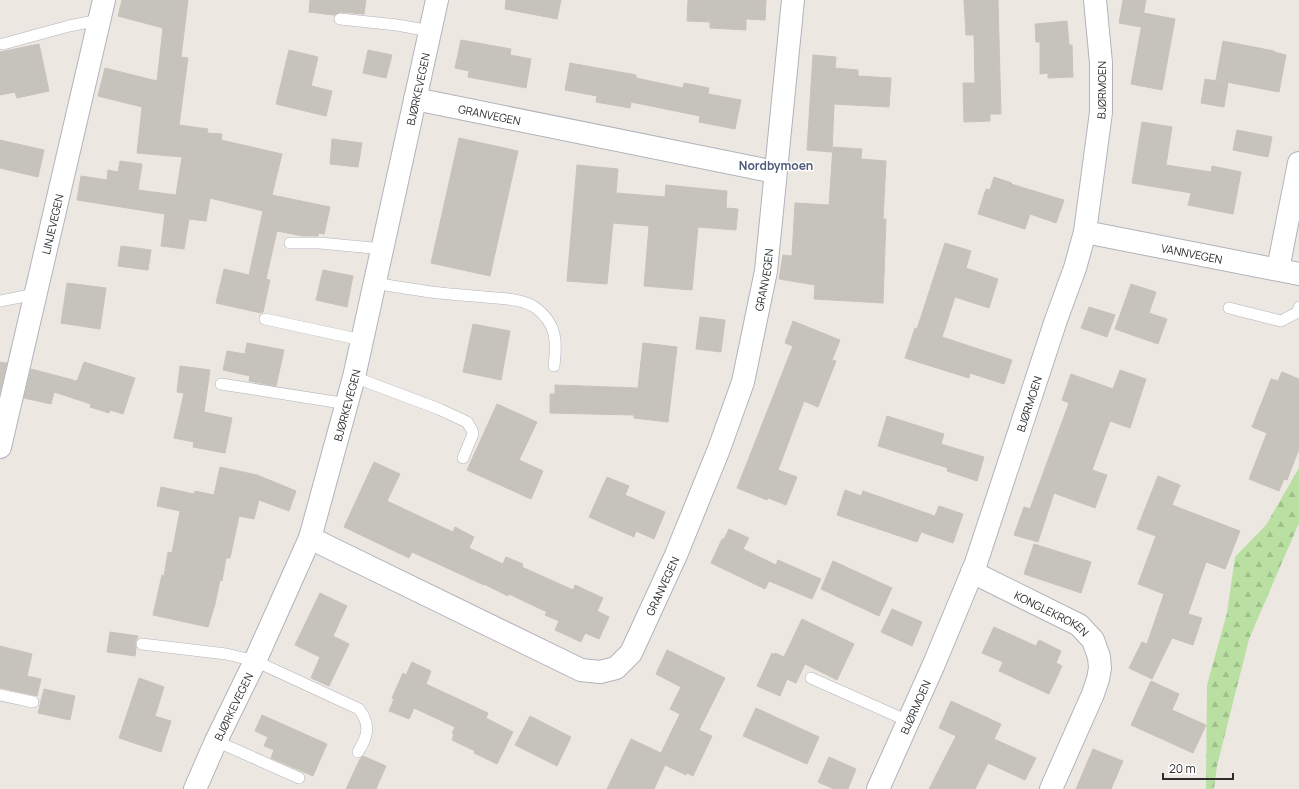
<svg xmlns="http://www.w3.org/2000/svg" width="1299" height="789" font-family="Manrope,sans-serif">
	<defs>
		<pattern id="forest-firs" width="22" height="20" patternUnits="userSpaceOnUse"><rect width="22" height="20" fill="#b9dfa2"/><path d="M5 1l3.5 6h-7zM16 11l3.5 6h-7z" fill="#9fc08c"/></pattern>
	</defs>
	<rect width="100%" height="100%" fill="#ede7e1"/>
	<path fill="url(#forest-firs)" d="M1299,468V523L1249,639L1217,766L1214,789H1206L1207,685L1227,613L1235,557L1266,525Z"/>
	<path fill="#c6c2bc" stroke="#c9c3ba" d="M122,0H188L181,57L188,58L179,125L208,129L207,133L222,134L221,140L282,154L272,195L330,207L324,234L319,233L318,236H303L277,231L266,279L270,280L263,312L261,313L216,303L224,269L249,275L263,211L210,198L206,221L189,219L184,249L161,246L165,214L77,200L81,176L107,180L108,170L118,172L120,161L142,164L138,190L176,195L182,157L137,153L142,107L98,96L105,68L157,81L163,28L118,16Z
		M310,0H366L364,14L341,12L334,15L309,12Z
		M506,0H561L557,19L505,9Z
		M688,0H766L765,20L746,19V30L710,28V22L687,21Z
		M964,0H998L1001,114H990V121L964,122L963,83H975L974,35H966Z
		M1123,0H1146L1141,27L1119,23Z
		M1144,13L1175,19L1162,90L1131,84Z
		M1067,21L1069,45H1072L1073,77L1048,78V73L1040,74V42H1036L1035,24Z
		M461,40L511,49L510,55L531,59L526,88L468,77L469,71L455,68Z
		M1223,41L1274,51V52L1286,55L1279,92L1216,80Z
		M39,44L49,91L17,98L15,92L0,95V52Z
		M289,50L318,57L311,86L332,91L326,116L276,104Z
		M368,50L392,55L386,78L363,73Z
		M813,55L836,57L835,68L858,70V76L891,78L889,107L834,104L832,152L807,150Z
		M570,63L636,75V78L683,88L684,83L709,88L708,94L741,100L735,129L699,122L700,116L631,102L630,108L596,102L597,96L565,90Z
		M1205,79L1228,83L1224,107L1201,103Z
		M1142,122L1172,127L1166,165L1211,172L1212,166L1241,172L1233,214L1188,205L1191,193L1132,183Z
		M1237,130L1272,137L1268,157L1233,150Z
		M459,138L518,151L490,276L431,263Z
		M332,139L362,143L358,167L330,164Z
		M0,140L44,150L38,177L0,168Z
		M833,147L862,149L861,159L886,161L883,219H886L883,303L814,299L815,285L779,279L783,255L792,256L795,203L829,205Z
		M577,165L618,169L616,193L665,197L666,185L727,191L726,208L738,209L736,230L698,227L692,290L644,286L649,226L613,223L607,284L567,281Z
		M994,177L1012,183L1011,184L1064,200L1056,223L1030,214L1025,229L978,214L986,189L990,190Z
		M945,243L971,251L966,268L998,279L989,308L955,297L942,337L1012,360L1004,384L970,373L969,378L905,358L915,328L917,329Z
		M121,246L151,250L148,270L118,266Z
		M323,270L353,276L347,307L316,300Z
		M67,283L106,288L100,329L61,323Z
		M1131,284L1156,292L1149,313L1167,319L1158,344L1115,329Z
		M1089,307L1115,315L1107,337L1081,328Z
		M700,317L725,320L721,352L696,349Z
		M793,321L840,340L832,360L836,361L818,407L804,401L778,470L797,477L786,505L768,498L767,500L737,488L793,346L785,343Z
		M473,324L510,331L501,380L463,372Z
		M247,343L284,350L276,386L249,381L250,376L223,370L227,351L245,354Z
		M643,343L677,347L668,422L634,418V415L550,413V394H555V385L638,388Z
		M0,362L7,363L0,392Z
		M84,362L135,378L123,414L110,410L109,413L90,407L91,404L54,392L51,404L24,398L31,369L77,381Z
		M180,366L210,370L204,412L232,418L225,453L193,447L194,442L174,438L184,393L177,392Z
		M1120,370L1146,379L1130,428L1110,421L1092,470L1107,475L1095,508L1054,493L1038,542L1014,535L1024,507L1030,509L1069,403L1062,400L1071,374L1113,389Z
		M1282,372L1299,379V449L1287,480L1284,479L1279,491L1249,479L1267,433L1252,427L1271,379L1278,381Z
		M497,404L537,422L519,460L543,471L531,499L467,470Z
		M887,416L944,434L941,444L984,457L977,481L947,471L948,468L878,446Z
		M374,462L400,474L387,501L453,532L455,527L474,537L469,548L503,564L506,557L523,564L522,567L573,590L575,585L603,598L597,611L609,617L599,639L585,633L581,642L555,630L559,621L545,615L547,612L509,594L508,596L484,584V585L412,552L409,558L344,527Z
		M220,467L257,475L296,491L289,511L259,500L254,519L239,516L230,558H226L222,581L220,580L215,604L208,627L153,615L162,575L164,576L168,552L172,553L180,511L157,506L161,487L194,494L195,491L214,495Z
		M1158,476L1180,485L1172,505L1240,531L1225,569L1206,562L1188,614L1202,618L1193,645L1172,638L1152,679L1129,668L1142,642L1147,644L1164,594L1138,584L1156,536L1137,529Z
		M607,477L629,486L625,495L665,512L654,539L636,531L634,537L589,517Z
		M845,490L861,496L863,491L935,516L939,506L963,514L953,543L921,532L917,542L837,515Z
		M729,529L749,538L743,549L776,565L778,560L821,579L812,599L769,581L765,589L711,563L722,539H724Z
		M1034,544L1091,562L1081,593L1024,574Z
		M833,561L892,588L879,616L821,589Z
		M320,593L347,606L333,636L349,644L329,686L311,678L320,657L295,645Z
		M892,609L922,622L912,646L881,632Z
		M802,619L854,644L837,680L805,664L796,683L787,679L780,696L757,686L772,653L774,655L775,653L784,657Z
		M994,627L1036,646L1039,640L1061,651L1056,663L1062,666L1049,694L999,671L1003,662L982,653Z
		M110,632L138,636L135,643L136,648L135,656L107,652Z
		M0,646L32,654L27,676L41,679L37,696L0,688Z
		M667,650L725,678L699,730L712,736L693,776L687,773L686,775L665,765L654,789H607L631,739L661,753L680,714L670,709L681,687L656,674Z
		M412,662L431,671L426,684L488,713L486,718L513,732L497,764L474,753L475,751L452,740L454,734L452,733L455,727L414,708L409,719L389,711L394,699L392,698L403,673L406,675Z
		M139,678L164,687L155,716L171,721L161,752L119,738Z
		M1151,681L1179,694L1172,710L1206,725L1193,753L1131,725Z
		M44,689L75,696L70,720L38,713Z
		M951,701L1001,724L994,739L1036,758L1025,780L988,763L975,789H929L956,736L939,728Z
		M756,708L819,737L807,764L743,736Z
		M262,715L327,744L313,776L271,758L274,750L264,746L268,737L255,731Z
		M530,716L571,737L557,766L515,745Z
		M1093,749L1123,761L1111,789H1076Z
		M363,756L386,766L376,789H346L360,759Z
		M829,757L856,769L848,789H834L818,782Z"/>
	<g fill="none" stroke-linecap="round" stroke-linejoin="round">
		<defs>
			<path id="service" d="M340,19L397,25L430,31
				M3,44L69,26L99,20
				M290,243H320L383,249
				M375,283C390,286 404,288 418,290C440,294 463,295 485,297C501,299 523,298 536,308C557,324 557,342 554,366
				M0,301L35,294
				M1229,308L1281,321L1298,312L1299,307
				M265,319L362,340
				M354,377L439,409L467,422L472,430L473,434L463,458
				M221,384L348,404
				M142,644L226,654L255,661L359,709C371,725 368,736 358,752
				M811,678L908,721
				M0,695L33,702
				M216,741L299,778"/>
			<g id="minor">
				<path id="s1" d="M415,99L775,172"/>
				<path id="s2" d="M1085,232L1299,274"/>
				<path d="M1278,269L1299,163"/>
				<path id="s3" d="M0,447L104,0"/>
				<path id="s4" d="M310,538L581,670L600,672L616,668L631,653L676,555L719,449L743,382L766,271L793,0"/>
				<path id="s5" d="M972,572L1079,625L1093,640L1099,657L1100,668L1098,679L1093,694L1051,789"/>
				<path id="s6" d="M195,789L216,741L255,661L310,538L354,377L437,0"/>
				<path id="s7" d="M878,789L934,664L976,563L1056,320L1075,268L1085,232L1101,112V63L1095,0"/>
			</g>
		</defs>
		<use href="#service" stroke="#b1b3bc" stroke-width="12"/>
		<use href="#minor" stroke="#b1b3bc" stroke-width="24"/>
		<use href="#service" stroke="#fff" stroke-width="11"/>
		<use href="#minor" stroke="#fff" stroke-width="22"/>
	</g>
	<g text-anchor="middle" dominant-baseline="central" stroke-width="3" stroke-linejoin="round" paint-order="stroke">
		<g font-size="11" fill="#2d2d2d" stroke="#fff">
			<text stroke="none"><textPath href="#s6" startOffset="738">BJØRKEVEGEN</textPath></text>
			<text stroke="none"><textPath href="#s7" startOffset="738">BJØRMOEN</textPath></text>
			<text stroke="none"><textPath href="#s1" startOffset="76">GRANVEGEN</textPath></text>
			<text stroke="none"><textPath href="#s3" startOffset="229">LINJEVEGEN</textPath></text>
			<text stroke="none"><textPath href="#s2" startOffset="109">VANNVEGEN</textPath></text>
			<text stroke="none"><textPath href="#s4" startOffset="756">GRANVEGEN</textPath></text>
			<text stroke="none"><textPath href="#s7" startOffset="414">BJØRMOEN</textPath></text>
			<text stroke="none"><textPath href="#s6" startOffset="414">BJØRKEVEGEN</textPath></text>
			<text stroke="none"><textPath href="#s4" startOffset="432">GRANVEGEN</textPath></text>
			<text stroke="none"><textPath href="#s5" startOffset="90">KONGLEKROKEN</textPath></text>
			<text stroke="none"><textPath href="#s6" startOffset="91">BJØRKEVEGEN</textPath></text>
			<text stroke="none"><textPath href="#s7" startOffset="90">BJØRMOEN</textPath></text>
		</g>
		<g font-size="12" font-weight="bold" fill="#505a7b" stroke="#fff">
			<text x="776" y="165">Nordbymoen</text>
		</g>
	</g>
	<path d="M1163 773v6h70v-6" fill="none" stroke="#2d2d2d" stroke-width="2"/>
	<text x="1169" y="773" font-size="12" fill="#2d2d2d" stroke="#ffffff" stroke-width="3" paint-order="stroke">20 m</text>
</svg>
